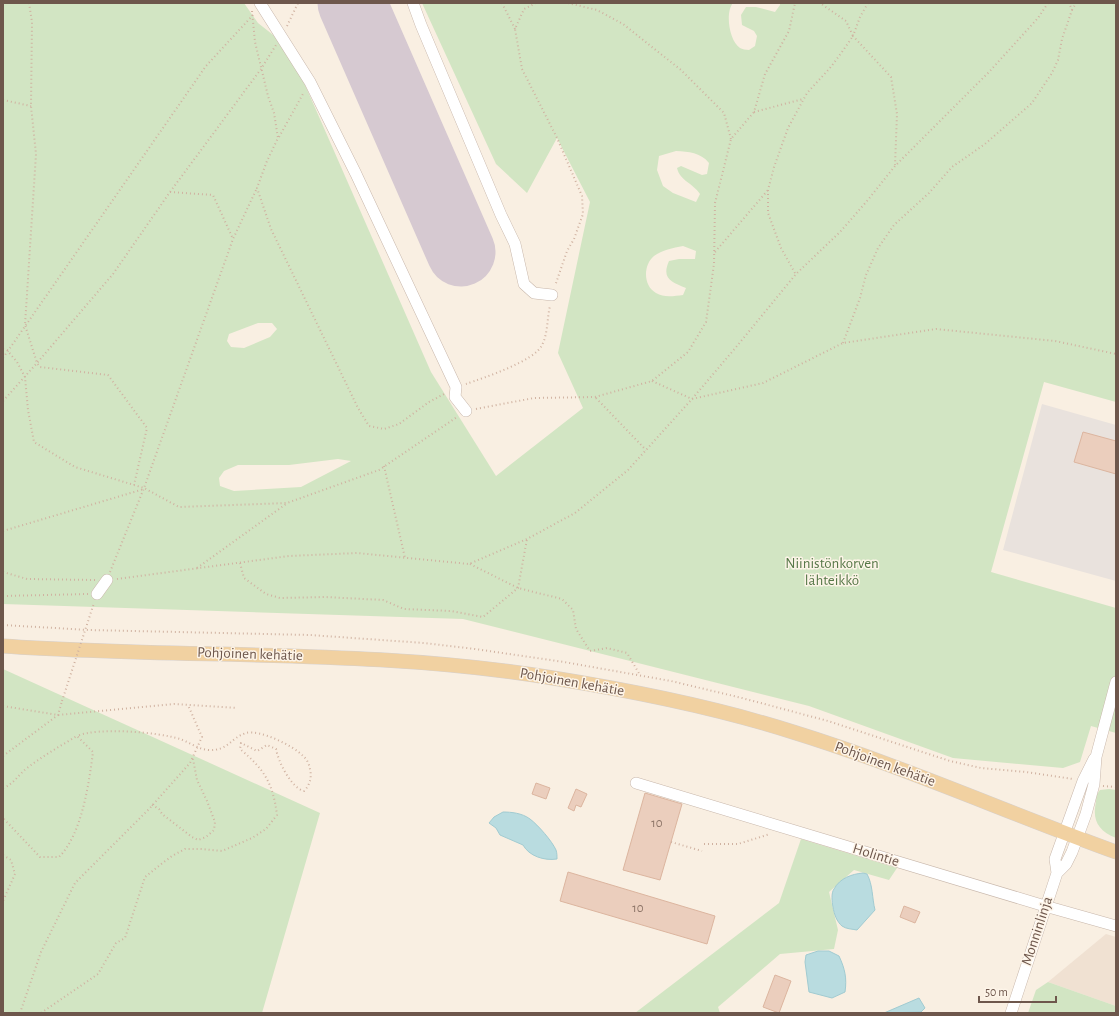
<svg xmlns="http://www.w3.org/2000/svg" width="1119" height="1016" font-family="'Alegreya Sans',sans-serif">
	<rect width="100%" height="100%" fill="#f9efe2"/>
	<path fill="#f0e1d2" d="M1106,934L1116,937V1006L1048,982Z"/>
	<path fill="#e9e2dd" d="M1042,404L1116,425V581L1003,550Z"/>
	<path fill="#d2e5c3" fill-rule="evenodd" d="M3,3H244L258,23L282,42L302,78L431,372L496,476L583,408L558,353L590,202L557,138L527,193L496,164L422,3H733C725,12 729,41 740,48C742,49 746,50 749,50L755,46L757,36L754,31L742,25L741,15L746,7H756L775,12L780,5V3H1116V402L1044,382L991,572L1116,608V733L1091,726L1080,762L1063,768L953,758L809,706L463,619L3,604ZM676,151C689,152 700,152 709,163L707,174L702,175L681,166L677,168C680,181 693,183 700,194L696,202L673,193L663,186L657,170L659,156ZM683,246L696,251L695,259H679L669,261C661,279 672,282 686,288L683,295C674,296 664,298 656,293C643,286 643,265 654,256C662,250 673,248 683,246ZM258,323H272L277,329L270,337L244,348L231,347L227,341L229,334ZM338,459L351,461L301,487L234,491L220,486L219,478L224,471L238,465H289Z
		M3,669L320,813L262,1013H3Z
		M1109,789L1116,790V838C1098,831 1092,820 1096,802C1096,797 1097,793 1100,790Z
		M801,839L897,868L889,880L854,870L829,892L838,930L834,949L780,954L718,1007L720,1013H635L779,903Z
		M1048,982L1116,1006V1013H1028L1036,990Z"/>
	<path fill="#b9dce0" stroke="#a1cbd1" d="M503,812C511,812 522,813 530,819C538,825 552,841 556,850C557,853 557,856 557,859C544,861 529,856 523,845L500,835L496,828L489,823L494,817Z
		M863,873L867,874C873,885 872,898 875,910L857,930C852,929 846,929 842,926C837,922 834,914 833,907C832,902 831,893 834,889C840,878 852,874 863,873Z
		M818,951H829L839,956C845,969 847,978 845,992L832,998L809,992L805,962L806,955Z
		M919,998L925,1008L921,1012L884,1013Z"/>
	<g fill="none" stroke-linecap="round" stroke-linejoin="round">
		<path stroke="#d6c9d1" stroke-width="69" d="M352,3L461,252"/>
	</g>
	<path fill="#ebcebd" stroke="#dcb59f" d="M1083,432L1116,441V474L1074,462Z
		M536,783L550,788L546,799L532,794Z
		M576,789L587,794L581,807L576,805L574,811L568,808Z
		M645,793L682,804L660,880L623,870Z
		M568,872L715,916L707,944L560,901Z
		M904,906L920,912L915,923L900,917Z
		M775,975L791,981L779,1013L763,1007Z"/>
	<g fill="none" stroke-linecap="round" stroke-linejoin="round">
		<defs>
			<path id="minor" d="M260,3L310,82L356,174L456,387L455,397L466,411
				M413,3L421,25L501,215L515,244L524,284L534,293L552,295
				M97,594L107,580
				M636,783L1045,906L1116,926
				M1057,873L1055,859L1083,781L1094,759
				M1011,1013L1057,873L1066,864L1072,852L1086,814L1094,784L1096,757L1116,682"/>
			<path id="major" d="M3,646C186,659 371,648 553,678C634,691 715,707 793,732C903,766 1008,813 1116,852"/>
		</defs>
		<use href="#minor" stroke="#c8b7ab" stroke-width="12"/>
		<use href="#major" stroke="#d6d0cd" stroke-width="15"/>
		<path stroke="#d0b2a1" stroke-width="2" stroke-dasharray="1 3" stroke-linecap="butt" d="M29,3L32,22L31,106L36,154L25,325L37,363L40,367L108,375L147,428L134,485
			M502,3L515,29
			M536,3L524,9L515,29L522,69L557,138L582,196L583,214L574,239L567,251L555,286
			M568,3L597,10L623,24L681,70L724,113L731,139
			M868,3L860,17L853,36L891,77L897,114L895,165
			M1072,10L1076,3
			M252,11L255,42L268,96L274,113L278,138L267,161L257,188L271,229L358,408L369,426L384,429L399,424L429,402L446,393
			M287,26L298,3
			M3,100L31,106
			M754,112L803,99
			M279,137L304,92
			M170,192L213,195L233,239
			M715,252L768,190
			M795,273L781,248L768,213V190L774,167L788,128L807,93L830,68L842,52L853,36L846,21L820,3
			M843,343L860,298L866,275L878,248L894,225L929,193L952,167L985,144L1032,103L1052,73L1058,60L1062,39L1072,10L1069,3
			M3,349L7,350L17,362L25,377L28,410L34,442L75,467L144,488L179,507L287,503L379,470L457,417
			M3,358L206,66L253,15
			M652,381L692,399L763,383L843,343L936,329L1055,341L1116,354
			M466,384C483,378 535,361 542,345C548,334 547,318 550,306
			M596,398L646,450
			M3,401L37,363L113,274L170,192L261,69L276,45
			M476,409L534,398L595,397L652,381L688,352L706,322L714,264L715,203L731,139L754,112L765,74L789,31L795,3
			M384,466L405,558
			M3,531L144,489
			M240,563L244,578L266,594L280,598L325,597L383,600L404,609L451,611L483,617L518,588L527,539
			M470,564L518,588L562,599L573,610L576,629L590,651L607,648L627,653L640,675
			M197,568L286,504
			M3,572L27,579L95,580
			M110,572L144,488L233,239L257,188
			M117,579L289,556L357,553L469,564L527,539L575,513L628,470L692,399L737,346L796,274L840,232L867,201L895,166L989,72L1038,18L1048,3
			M3,596L88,594
			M3,625L89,630L310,635L424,643L475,649L564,662L671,681L742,698L828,721L950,761L981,768L1026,772L1073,779
			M3,706L58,715L174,704L237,708
			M3,756L58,715L62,701
			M1103,786L1116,787
			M3,788C14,784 18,775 27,768C43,756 60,746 77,736L93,752C89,783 82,834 59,857H40L3,818
			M152,805L159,809L162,814L192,837L198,840L206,837L214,830L215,822L207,801L197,780L193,759
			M671,842L702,851
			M704,844H738L770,834
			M3,855L11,860L15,874L3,901
			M20,1013L41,952L75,883L150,808L190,763L202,737L188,705
			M41,1013L98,974L116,943L125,938L145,877L160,865L172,856L185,849H201L222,851L252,838L266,829L277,815C273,783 264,769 240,749L241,743L257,751L267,745L276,749C278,761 291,788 304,791C310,785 312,777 310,769C309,764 307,759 303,756C294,746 259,729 246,733C230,738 229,751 208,750C198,749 189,742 180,739C157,732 98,727 77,736"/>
		<use href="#minor" stroke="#fff" stroke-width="11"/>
		<use href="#major" stroke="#f1d1a1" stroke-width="14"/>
		<path stroke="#d0b2a1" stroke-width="2" stroke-dasharray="1 3" stroke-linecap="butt" d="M62,701L94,603"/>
	</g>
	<g text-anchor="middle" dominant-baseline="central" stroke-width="3" stroke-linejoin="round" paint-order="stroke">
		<g font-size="13" fill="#8d7568">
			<text x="657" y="823">10</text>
			<text x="638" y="908">10</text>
		</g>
		<g font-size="15" fill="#577848" stroke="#fdf4e8">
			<text x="832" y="563">Niinistönkorven<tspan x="832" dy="17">lähteikkö</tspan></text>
		</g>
		<g font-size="15" fill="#6e574c" stroke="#fdf4e8">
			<text transform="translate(250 654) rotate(2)">Pohjoinen kehätie</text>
			<text transform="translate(572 682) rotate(10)">Pohjoinen kehätie</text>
			<text transform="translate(885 764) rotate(20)">Pohjoinen kehätie</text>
			<text transform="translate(876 855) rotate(17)">Holintie</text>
			<text transform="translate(1037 931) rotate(-72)">Monninlinja</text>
		</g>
	</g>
	<rect width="1119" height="1016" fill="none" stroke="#6e574c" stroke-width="8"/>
	<path d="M979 996v6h77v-6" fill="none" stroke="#6e574c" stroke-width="2"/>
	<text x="985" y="996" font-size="12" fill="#6e574c" stroke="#fdf4e8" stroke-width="3" paint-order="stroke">50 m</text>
</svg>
